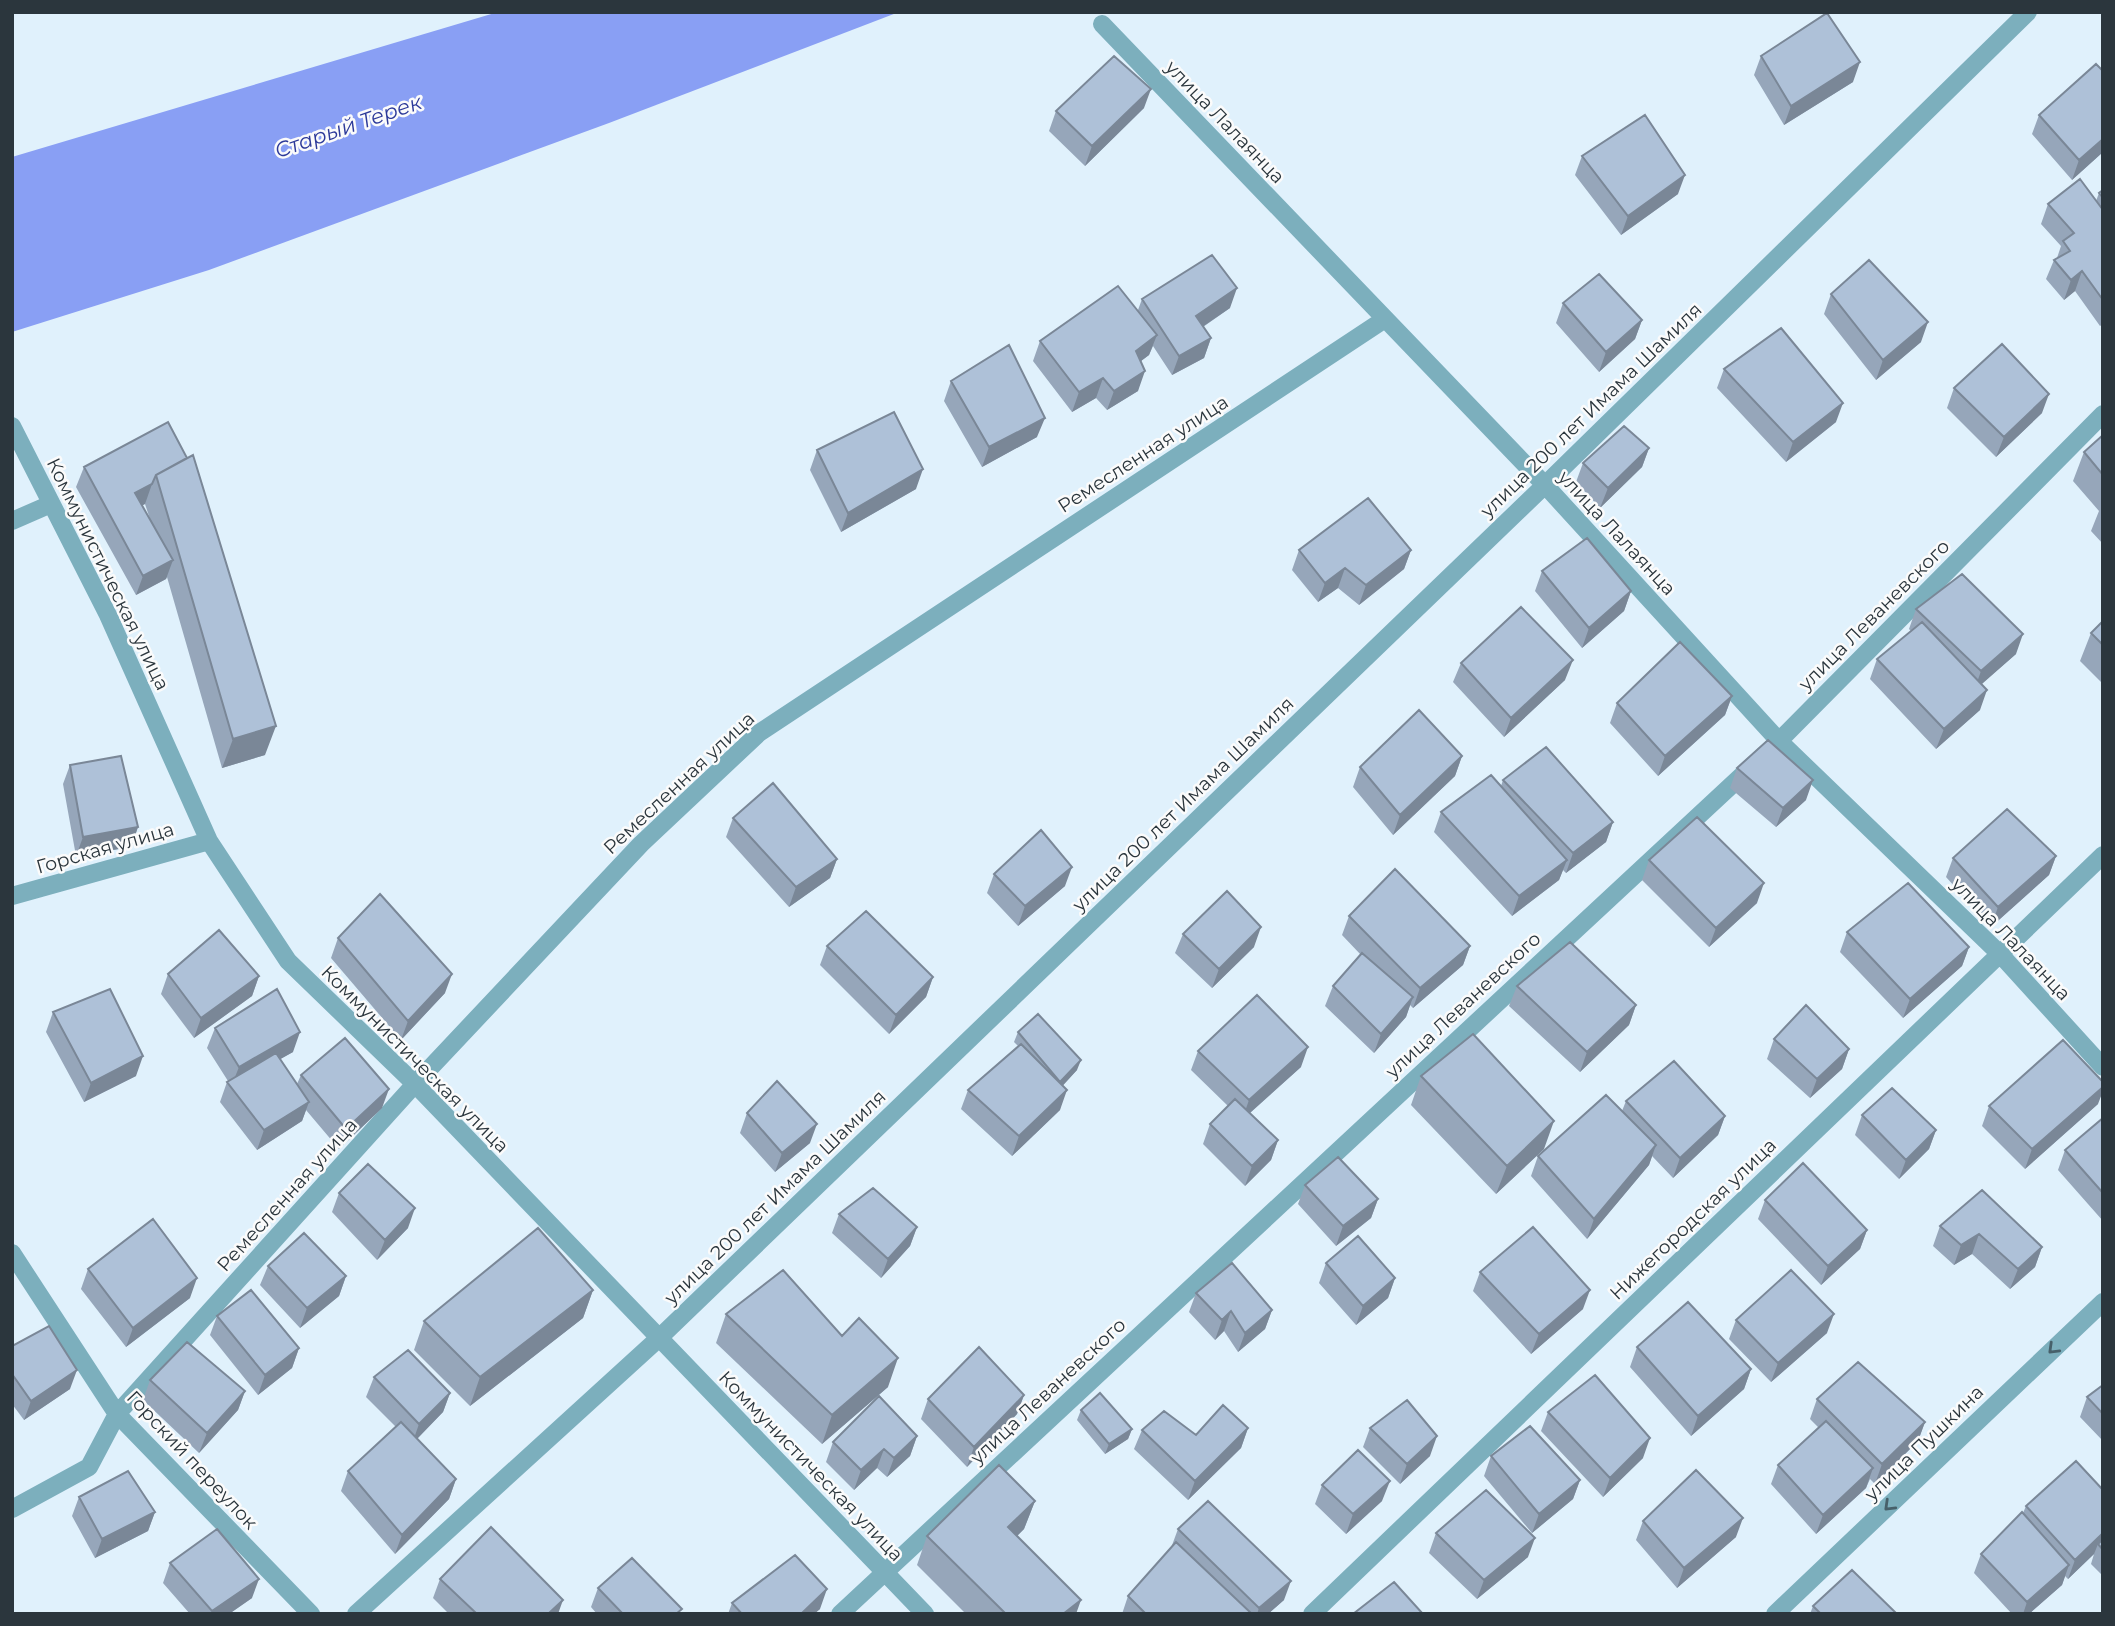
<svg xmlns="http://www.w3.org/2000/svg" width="2115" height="1626" font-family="Montserrat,sans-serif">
	<rect width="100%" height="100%" fill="#e0f1fc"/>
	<path fill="#899ff4" d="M498,12H899L609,123L209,270L12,332V157Z"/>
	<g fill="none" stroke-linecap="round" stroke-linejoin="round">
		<path stroke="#7cafbd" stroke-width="18" d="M1102,24L1545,485L1779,741L2000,954L2103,1067
			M12,426L108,615L209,841L288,961L415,1084L925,1614
			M12,521L51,504
			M12,896L209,841
			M12,1253L117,1414L311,1614
			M12,1509L89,1467L117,1414L415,1084L641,844L759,733L1385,319
			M356,1614L658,1339L1545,485L2028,12
			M840,1614L1779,741L2103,414
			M1312,1614L2103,855
			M1775,1614L2103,1302"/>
	</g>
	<path fill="#96a6ba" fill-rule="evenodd" d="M1761,56L1853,82L1784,125L1754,75Z
		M1144,108L1085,166L1049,131L1056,111Z
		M2039,115L2103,152L2072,180L2032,134Z
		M1582,156L1678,194L1621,235L1575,175Z
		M2103,190V324L2100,326L2075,291L2064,300L2046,279L2054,260L2057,258L2061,246L2041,224L2048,204L2096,201L2099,193Z
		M1831,294L1921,342L1876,380L1824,314Z
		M1142,299L1230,308L1203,327L1211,338L1204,358L1172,375L1153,346L1149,355L1141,361L1138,391L1107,410L1096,398L1072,412L1033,361L1040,341L1138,310Z
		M1563,303L1642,320L1635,339L1599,372L1556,323Z
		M1724,369L1836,422L1786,462L1717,388Z
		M951,381L1037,437L982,467L944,401Z
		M1954,388L2042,413L1996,457L1947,408Z
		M168,422L265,755L222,768L167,577L166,579L136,595L76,487L84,467ZM145,504L150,519L142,505Z
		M2103,435V544L2091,531L2099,511L2073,481L2084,452Z
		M1649,448L1642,467L1600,508L1576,482L1583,463Z
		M817,450L916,489L841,532L810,470Z
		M1299,550H1411L1404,569L1359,605L1338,588L1318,602L1292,570Z
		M1542,571L1631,591L1624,611L1582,648L1535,591Z
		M1916,609L2016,654L1981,684L1980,710L1936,749L1870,679L1877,659L1911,631L1909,629Z
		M2103,621V684L2080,661L2091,633Z
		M1461,663L1565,680L1504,737L1453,682Z
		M1732,696L1725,715L1658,776L1610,723L1617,703Z
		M1462,756L1455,776L1393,835L1353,787L1360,767Z
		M70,765L138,827L131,847L76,856L63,784Z
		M1737,768L1806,800L1776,827L1730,788Z
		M1503,780L1613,822L1606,842L1566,873L1563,870L1559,880L1512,916L1434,832L1441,812L1501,786Z
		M733,818L837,859L830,878L789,907L726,837Z
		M2056,856L2049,875L1991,927L1946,877L1953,858Z
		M1649,860L1757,903L1709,947L1642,880Z
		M994,874L1065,886L1018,926L987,893Z
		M1349,916L1470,946L1463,965L1413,1008L1410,1005L1406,1017L1374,1053L1325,1006L1333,986L1361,955L1342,935Z
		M1847,932L1969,947L1962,966L1903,1018L1840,952Z
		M1183,934L1254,947L1212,988L1175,953Z
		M338,938L445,993L401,1040L331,958Z
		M827,946L933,977L926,997L889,1034L820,965Z
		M168,974L259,976L252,996L194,1038L161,994Z
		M1517,986L1636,1005L1629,1025L1580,1072L1509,1006Z
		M53,1012L136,1076L84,1102L46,1032Z
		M215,1028L293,1052L280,1059L297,1084L301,1075L382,1108L339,1149L306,1110L302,1121L257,1150L220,1102L227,1082L228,1081L207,1048Z
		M1018,1032L1077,1070L1062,1086L1060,1110L1012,1156L961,1109L968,1090L1018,1046L1014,1042Z
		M1774,1039L1849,1049L1842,1069L1810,1098L1767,1059Z
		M1198,1051L1301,1067L1250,1113L1278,1140L1271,1160L1245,1186L1203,1144L1210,1124L1228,1106L1191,1070Z
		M1421,1076L1544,1149L1496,1194L1411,1105Z
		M1626,1101L1725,1116L1718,1135L1673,1178L1652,1156L1649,1165L1587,1239L1531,1176L1538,1156L1622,1111Z
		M2098,1104L2025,1169L1982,1126L1989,1106Z
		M747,1113L810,1143L775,1172L740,1133Z
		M1862,1115L1936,1130L1929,1149L1899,1179L1855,1135Z
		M2103,1118V1221L2058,1170L2065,1150Z
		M1305,1185L1378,1199L1371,1218L1336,1246L1298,1204Z
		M339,1193L408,1228L377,1260L332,1212Z
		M1765,1200L1867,1230L1860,1249L1821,1285L1758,1219Z
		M839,1214L917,1227L910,1246L881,1278L832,1233Z
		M1940,1226L2042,1247L2035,1267L2010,1289L1972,1254L1954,1265L1933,1246Z
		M1326,1263L1395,1278L1388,1298L1356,1325L1319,1283Z
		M268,1266L346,1276L339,1296L300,1328L260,1285Z
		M88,1269L190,1298L126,1347L81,1289Z
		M1480,1272L1583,1309L1531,1354L1473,1291Z
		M593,1290L583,1318L470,1406L414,1350L424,1321Z
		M1196,1293L1272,1310L1265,1329L1238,1352L1224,1331L1215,1340L1189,1312Z
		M726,1314L888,1387L822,1444L716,1343Z
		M217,1316L299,1348L292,1368L258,1395L210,1335Z
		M1736,1320L1827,1333L1771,1382L1729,1339Z
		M12,1346L70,1389L24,1420L12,1404Z
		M1637,1347L1751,1369L1744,1389L1691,1436L1630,1367Z
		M374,1377L450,1393L443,1412L417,1439L456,1479L449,1499L395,1554L341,1491L348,1471L396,1427L366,1397Z
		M150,1380L245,1391L238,1410L199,1453L143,1400Z
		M2103,1385V1441L2080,1417L2087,1397Z
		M1024,1395L1017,1414L967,1467L921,1419L928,1399Z
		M1817,1399L1925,1422L1918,1441L1875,1484L1870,1479L1866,1488L1816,1534L1771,1484L1778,1465L1819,1428L1810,1419Z
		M1081,1410L1132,1429L1128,1439L1105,1454L1077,1420Z
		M1548,1412L1643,1458L1603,1497L1541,1431Z
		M1248,1428L1241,1448L1188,1500L1134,1449L1142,1430L1196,1435Z
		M1370,1428L1430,1456L1400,1484L1363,1447Z
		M917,1436L910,1456L887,1477L877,1468L854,1490L826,1462L833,1442Z
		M1491,1456L1580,1480L1573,1499L1532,1533L1484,1476Z
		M1322,1485L1382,1501L1346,1534L1315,1504Z
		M2103,1490V1576L2091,1564L2094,1554L2068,1579L2065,1576L2062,1585L2029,1614H2012L1974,1573L1981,1554L2023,1513L2026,1506Z
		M79,1497L155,1512L148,1531L95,1558L72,1516Z
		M1035,1501L1024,1529L1017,1536L1076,1614H966L917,1565L927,1536Z
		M1643,1521L1736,1537L1677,1588L1636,1540Z
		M1178,1529L1284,1600L1268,1614H1122L1128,1596L1171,1548Z
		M1436,1533L1528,1557L1477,1599L1429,1553Z
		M170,1563L252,1598L229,1614H190L163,1583Z
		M440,1579L558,1614H449L433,1598Z
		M598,1588L680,1614H597L591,1607Z
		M732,1603L820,1609L814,1614H728Z
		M1813,1606L1897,1614H1810Z"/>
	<path fill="#7a8797" d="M1860,62L1853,82L1784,125L1791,106Z
		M1151,89L1144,108L1085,166L1092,146Z
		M2103,139V152L2072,180L2079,160Z
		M1685,175L1678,194L1621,235L1628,216Z
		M2082,271L2075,291L2064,300L2071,280Z
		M1237,288L1230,308L1189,336L1196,316Z
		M1642,320L1635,339L1599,372L1606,352Z
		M1928,322L1921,342L1876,380L1883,360Z
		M1157,335L1149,355L1129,370L1136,351Z
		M1211,338L1204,358L1172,375L1179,356Z
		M1145,371L1138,391L1107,410L1114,391Z
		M1103,378L1096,398L1072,412L1079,392Z
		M2049,394L2042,413L1996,457L2004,437Z
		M1843,403L1836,422L1786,462L1793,442Z
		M1045,418L1037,437L982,467L989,447Z
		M1649,448L1642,467L1600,508L1608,488Z
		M923,469L916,489L841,532L848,513Z
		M152,484L145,504L128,513L135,493Z
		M1411,550L1404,569L1359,605L1366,585Z
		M173,560L166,579L136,595L143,576Z
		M1345,568L1338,588L1318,602L1325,583Z
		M1631,591L1624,611L1582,648L1589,628Z
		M2023,634L2016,654L1974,691L1981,671Z
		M1573,660L1565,680L1504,737L1511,718Z
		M1987,690L1980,710L1936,749L1944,729Z
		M1732,696L1725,715L1658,776L1665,756Z
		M276,726L265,755L222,768L233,739Z
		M1462,756L1455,776L1393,835L1400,815Z
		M1813,780L1806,800L1776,827L1783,808Z
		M1613,822L1606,842L1566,873L1573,853Z
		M138,827L131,847L76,856L83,837Z
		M2056,856L2049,875L1991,927L1998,907Z
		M837,859L830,878L789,907L796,887Z
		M1567,860L1559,880L1512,916L1519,896Z
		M1072,867L1065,886L1018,926L1025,906Z
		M1764,883L1757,903L1709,947L1716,928Z
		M1261,927L1254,947L1212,988L1219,969Z
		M1470,946L1463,965L1413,1008L1420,988Z
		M1969,947L1962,966L1903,1018L1910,999Z
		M452,974L445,993L401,1040L408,1021Z
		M259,976L252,996L194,1038L201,1018Z
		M933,977L926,997L889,1034L896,1015Z
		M1413,997L1406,1017L1374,1053L1381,1034Z
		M1636,1005L1629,1025L1580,1072L1587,1052Z
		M300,1032L293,1052L231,1087L239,1067Z
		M1308,1047L1301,1067L1242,1120L1249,1100Z
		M1849,1049L1842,1069L1810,1098L1817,1079Z
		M143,1056L136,1076L84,1102L91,1083Z
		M1081,1060L1077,1070L1057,1092L1060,1082Z
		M2103,1087V1091L2098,1104L2025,1169L2032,1149Z
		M389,1089L382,1108L339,1149L346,1129Z
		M1067,1090L1060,1110L1012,1156L1019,1136Z
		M309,1102L302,1121L257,1150L264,1130Z
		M1725,1116L1718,1135L1673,1178L1680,1158Z
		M1554,1121L1544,1149L1496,1194L1507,1166Z
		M817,1124L810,1143L775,1172L782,1153Z
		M1936,1130L1929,1149L1899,1179L1906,1160Z
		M1278,1140L1271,1160L1245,1186L1252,1166Z
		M1656,1145L1649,1165L1587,1239L1594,1219Z
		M1378,1199L1371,1218L1336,1246L1343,1226Z
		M415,1208L408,1228L377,1260L385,1240Z
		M917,1227L910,1246L881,1278L888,1259Z
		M1867,1230L1860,1249L1821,1285L1828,1266Z
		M1979,1234L1972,1254L1954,1265L1961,1245Z
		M2042,1247L2035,1267L2010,1289L2018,1269Z
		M346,1276L339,1296L300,1328L307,1308Z
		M197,1278L190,1298L126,1347L133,1328Z
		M1395,1278L1388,1298L1356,1325L1363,1306Z
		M593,1290L583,1318L470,1406L480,1377Z
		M1590,1290L1583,1309L1531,1354L1539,1334Z
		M1272,1310L1265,1329L1238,1352L1245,1333Z
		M1231,1311L1224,1331L1215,1340L1222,1320Z
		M1834,1314L1827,1333L1771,1382L1778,1363Z
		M299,1348L292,1368L258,1395L265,1375Z
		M898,1358L888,1387L822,1444L832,1415Z
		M1751,1369L1744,1389L1691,1436L1698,1416Z
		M77,1370L70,1389L24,1420L31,1401Z
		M245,1391L238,1410L199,1453L207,1433Z
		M450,1393L443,1412L412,1444L419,1424Z
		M1024,1395L1017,1414L967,1467L974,1447Z
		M1925,1422L1918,1441L1875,1484L1882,1464Z
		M1248,1428L1241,1448L1188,1500L1195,1481Z
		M1132,1429L1128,1439L1105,1454L1109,1444Z
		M917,1436L910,1456L887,1477L894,1458Z
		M1437,1436L1430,1456L1400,1484L1407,1464Z
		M1650,1438L1643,1458L1603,1497L1610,1478Z
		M884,1449L877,1468L854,1490L861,1470Z
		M1873,1468L1866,1488L1816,1534L1823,1515Z
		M456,1479L449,1499L395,1554L402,1535Z
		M1580,1480L1573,1499L1532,1533L1539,1514Z
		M1390,1481L1382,1501L1346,1534L1353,1514Z
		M1035,1501L1024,1529L997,1556L1008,1527Z
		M155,1512L148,1531L95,1558L102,1539Z
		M1743,1518L1736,1537L1677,1588L1684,1568Z
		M2103,1533V1546L2098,1544L2094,1554L2068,1579L2075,1560Z
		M1535,1538L1528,1557L1477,1599L1484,1580Z
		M2069,1565L2062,1585L2029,1614H2023L2027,1602Z
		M259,1579L252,1598L229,1614H211L212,1611Z
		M1291,1581L1284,1600L1268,1614H1257L1259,1608Z
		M827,1589L820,1609L814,1614H801Z
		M563,1600L558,1614H548Z
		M1081,1600L1076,1614H1063Z"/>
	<path fill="#aec1d8" stroke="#7a8797" stroke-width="2" d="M1827,13L1860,62L1791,106L1761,56Z
		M1114,56L1151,89L1092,146L1056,111Z
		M2096,64L2103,71V139L2079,160L2039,115Z
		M1645,115L1685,175L1628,216L1582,156Z
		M2080,179L2103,210V300L2082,271L2071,280L2054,260L2070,251L2063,241L2074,233L2048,204Z
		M2103,190V198L2099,193Z
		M1212,255L1237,288L1196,316L1211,338L1179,356L1142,299Z
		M1869,260L1928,322L1883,360L1831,294Z
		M1599,274L1642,320L1606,352L1563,303Z
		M1118,286L1157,335L1136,351L1145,371L1114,391L1103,378L1079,392L1040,341Z
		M1781,328L1843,403L1793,442L1724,369Z
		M2002,344L2049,394L2004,437L1954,388Z
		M1009,345L1045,418L989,447L951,381Z
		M894,412L923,469L848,513L817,450Z
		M168,422L187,458L156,475L152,484L135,493L173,560L143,576L84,467Z
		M1624,426L1649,448L1608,488L1583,463Z
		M2103,435V475L2084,452Z
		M193,455L276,726L233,739L156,475Z
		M1368,498L1411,550L1366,585L1345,568L1325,583L1299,550Z
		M1587,538L1631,591L1589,628L1542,571Z
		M1962,574L2023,634L1981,671L1916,609Z
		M1521,607L1573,660L1511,718L1461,663Z
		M2103,621V645L2091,633Z
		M1922,622L1987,690L1944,729L1877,659Z
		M1680,642L1732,696L1665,756L1617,703Z
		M1419,710L1462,756L1400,815L1360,767Z
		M1768,740L1813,780L1783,808L1737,768Z
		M1546,747L1613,822L1573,853L1503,780Z
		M121,756L138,827L83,837L70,765Z
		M1491,775L1567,860L1519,896L1441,812Z
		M773,783L837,859L796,887L733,818Z
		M2007,809L2056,856L1998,907L1953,858Z
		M1697,817L1764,883L1716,928L1649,860Z
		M1041,830L1072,867L1025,906L994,874Z
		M1395,869L1470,946L1420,988L1349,916Z
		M1908,883L1969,947L1910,999L1847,932Z
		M1227,891L1261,927L1219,969L1183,934Z
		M380,894L452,974L408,1021L338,938Z
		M866,911L933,977L896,1015L827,946Z
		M219,930L259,976L201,1018L168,974Z
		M1570,942L1636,1005L1587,1052L1517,986Z
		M1362,953L1413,997L1381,1034L1333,986Z
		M110,989L143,1056L91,1083L53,1012Z
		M277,989L300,1032L239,1067L215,1028Z
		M1257,995L1308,1047L1249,1100L1198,1051Z
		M1806,1005L1849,1049L1817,1079L1774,1039Z
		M1038,1014L1081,1060L1060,1082L1018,1032Z
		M1473,1034L1554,1121L1507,1166L1421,1076Z
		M345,1038L389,1089L346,1129L301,1075Z
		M2063,1040L2103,1082V1087L2032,1149L1989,1106Z
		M1021,1044L1067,1090L1019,1136L968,1090Z
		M276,1053L309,1102L264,1130L227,1082Z
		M1674,1061L1725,1116L1680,1158L1626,1101Z
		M777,1081L817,1124L782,1153L747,1113Z
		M1892,1088L1936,1130L1906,1160L1862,1115Z
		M1606,1095L1656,1145L1594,1219L1538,1156Z
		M1235,1099L1278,1140L1252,1166L1210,1124Z
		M2103,1118V1193L2065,1150Z
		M1338,1157L1378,1199L1343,1226L1305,1185Z
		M1803,1163L1867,1230L1828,1266L1765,1200Z
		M368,1164L415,1208L385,1240L339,1193Z
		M873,1188L917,1227L888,1259L839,1214Z
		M1982,1190L2042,1247L2018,1269L1979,1234L1961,1245L1940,1226Z
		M153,1219L197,1278L133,1328L88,1269Z
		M1533,1227L1590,1290L1539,1334L1480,1272Z
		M538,1228L593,1290L480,1377L424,1321Z
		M304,1233L346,1276L307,1308L268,1266Z
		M1358,1236L1395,1278L1363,1306L1326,1263Z
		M1232,1263L1272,1310L1245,1333L1231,1311L1222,1320L1196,1293Z
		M783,1270L842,1336L859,1318L898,1358L832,1415L726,1314Z
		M1791,1270L1834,1314L1778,1363L1736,1320Z
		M251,1290L299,1348L265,1375L217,1316Z
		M1688,1302L1751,1369L1698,1416L1637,1347Z
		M49,1326L77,1370L31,1401L12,1374V1346Z
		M187,1342L245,1391L207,1433L150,1380Z
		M979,1347L1024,1395L974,1447L928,1399Z
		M408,1350L450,1393L419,1424L374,1377Z
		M1858,1362L1925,1422L1882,1464L1817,1399Z
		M1595,1375L1650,1438L1610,1478L1548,1412Z
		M2103,1385V1414L2087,1397Z
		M1100,1393L1132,1429L1109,1444L1081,1410Z
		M879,1396L917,1436L894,1458L884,1449L861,1470L833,1442Z
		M1407,1400L1437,1436L1407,1464L1370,1428Z
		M1223,1405L1248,1428L1195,1481L1142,1430L1164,1411L1196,1435Z
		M1826,1421L1873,1468L1823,1515L1778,1465Z
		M401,1422L456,1479L402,1535L348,1471Z
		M1530,1426L1580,1480L1539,1514L1491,1456Z
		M1358,1450L1390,1481L1353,1514L1322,1485Z
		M2076,1461L2103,1490V1533L2075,1560L2026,1506Z
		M999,1465L1035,1501L1008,1527L1081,1600L1063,1614H1006L927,1536Z
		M1696,1470L1743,1518L1684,1568L1643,1521Z
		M128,1471L155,1512L102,1539L79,1497Z
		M1486,1490L1535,1538L1484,1580L1436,1533Z
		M1208,1501L1291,1581L1259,1608L1178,1529Z
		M2022,1512L2069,1565L2027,1602L1981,1554Z
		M491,1527L563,1600L548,1614H477L440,1579Z
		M217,1529L259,1579L212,1611L170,1563Z
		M2103,1539V1550L2098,1544Z
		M1176,1542L1252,1614H1146L1128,1596Z
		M795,1555L827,1589L801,1614H742L732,1603Z
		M632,1558L682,1609L676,1614H623L598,1588Z
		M1852,1570L1897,1614H1821L1813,1606Z
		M1394,1582L1423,1614H1353Z"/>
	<defs><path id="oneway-chevron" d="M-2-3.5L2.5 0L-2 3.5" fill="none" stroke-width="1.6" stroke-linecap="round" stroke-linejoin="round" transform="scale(1.75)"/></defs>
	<g stroke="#47606a">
		<use href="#oneway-chevron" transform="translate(2053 1349) rotate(136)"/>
		<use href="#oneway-chevron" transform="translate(1889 1506) rotate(136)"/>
	</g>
	<g text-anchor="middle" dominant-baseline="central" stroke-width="5" stroke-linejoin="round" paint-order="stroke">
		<g font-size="19" fill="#2b363d" stroke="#fbfbfb">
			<text transform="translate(1225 122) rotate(46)">улица Лалаянца</text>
			<text transform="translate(1591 410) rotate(-44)">улица 200 лет Имама Шамиля</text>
			<text transform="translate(1143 454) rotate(-33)">Ремесленная улица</text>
			<text transform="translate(1617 533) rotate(47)">улица Лалаянца</text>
			<text transform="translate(108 574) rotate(64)">Коммунистическая улица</text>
			<text transform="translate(1874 615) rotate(-45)">улица Леваневского</text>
			<text transform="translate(679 783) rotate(-43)">Ремесленная улица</text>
			<text transform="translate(1183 804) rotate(-44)">улица 200 лет Имама Шамиля</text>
			<text transform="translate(105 848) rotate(-16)">Горская улица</text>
			<text transform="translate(2011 939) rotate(46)">улица Лалаянца</text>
			<text transform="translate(1463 1005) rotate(-43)">улица Леваневского</text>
			<text transform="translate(415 1059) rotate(45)">Коммунистическая улица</text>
			<text transform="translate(287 1195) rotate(-48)">Ремесленная улица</text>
			<text transform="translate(775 1197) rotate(-44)">улица 200 лет Имама Шамиля</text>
			<text transform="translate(1693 1219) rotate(-44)">Нижегородская улица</text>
			<text transform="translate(1048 1391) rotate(-43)">улица Леваневского</text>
			<text transform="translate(1924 1443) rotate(-44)">улица Пушкина</text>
			<text transform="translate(192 1460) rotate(47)">Горский переулок</text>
			<text transform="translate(811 1466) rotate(46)">Коммунистическая улица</text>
		</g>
		<g font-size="21" font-style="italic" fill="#2d3a9a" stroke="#fbfbfb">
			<text transform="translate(348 126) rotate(-19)">Старый Терек</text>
		</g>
	</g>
	<rect width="2115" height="1626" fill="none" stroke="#2b363d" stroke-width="28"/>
</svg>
